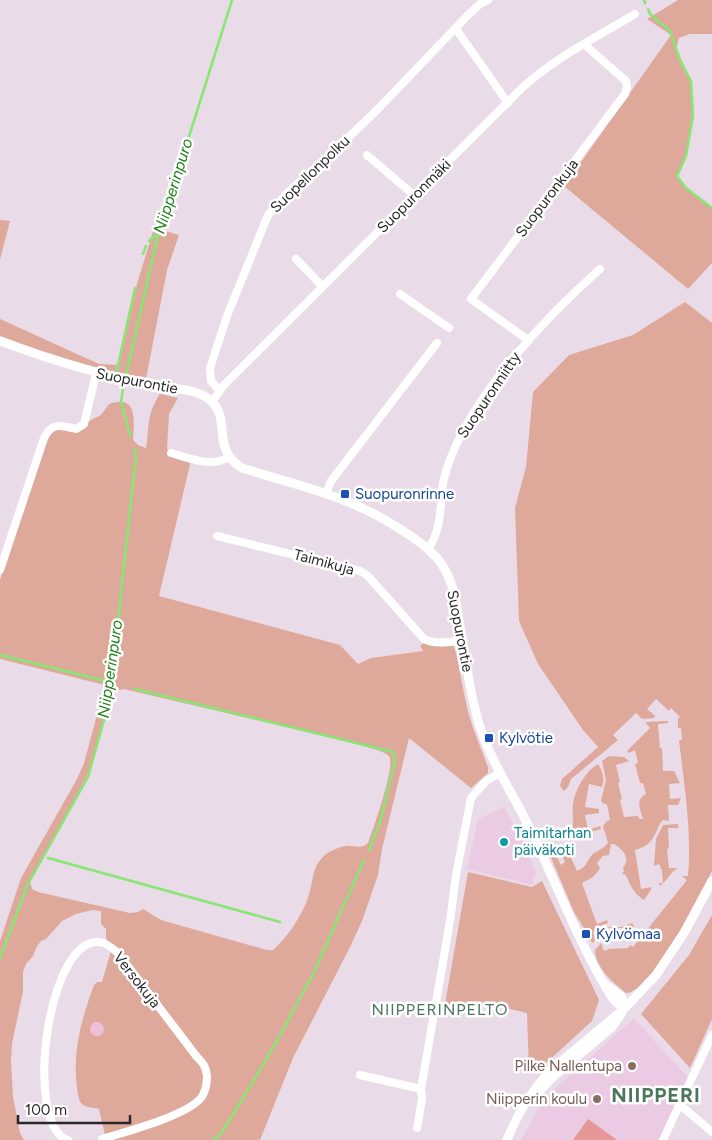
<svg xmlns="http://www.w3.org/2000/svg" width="712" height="1140" font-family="Figtree,sans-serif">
	<rect width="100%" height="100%" fill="#eadbe8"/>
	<path fill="#ebcbe3" d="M504,807L521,837L536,872L532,885L467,869L478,819Z
		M634,1018L688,1078L660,1140H521L537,1110L557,1087Z"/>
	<path fill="#dea99a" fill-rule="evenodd" d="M678,0H712V34H690L679,38L676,48L691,81L693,116L686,156L677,176L686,188L712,208V263L688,289L564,186L671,35L647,19Z
		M0,220L10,221L0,260Z
		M154,228L179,235L167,270L146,379L78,365L0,336V319L99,364L119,365L137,284Z
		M685,302L712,323V871C699,895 653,992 626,993C615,984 595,968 595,950L601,943L604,951L609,949L628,948L630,945L633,947L687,880L682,876H688C692,832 684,784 679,740H682L681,728H678V719L680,717L671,708L669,711L656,699L647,709L655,716L654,718L642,719L636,713L613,735L618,740L571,779L568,787L564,791L560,786L562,779L598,747L583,730L538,664L519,621L515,508L526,467L533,392L569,355L633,335Z
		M160,394L178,398L169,414L167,449L192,456L159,596L340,645L358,664L371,658L423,651L420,646L424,643L453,644L456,653L467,708L473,728L488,767V773L471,788L409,738L382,849L378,875L362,921L351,945L293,1058L260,1140H106L99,1109C93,1107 85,1108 81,1103C78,1099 78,1092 77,1088C72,1051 82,1018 94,985L97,982H102L111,951L106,942V929L101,924V911L92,910L76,914L62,921L46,939L41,941L37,946L33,956L26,964L23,972V991L12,1044L11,1061L13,1097L20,1133L24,1140H0V941L21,878L77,779L84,763L105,685L0,659V580L49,436C58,423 71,432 84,429L89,421L101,415L109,404C138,394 134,420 133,440L138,445L146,448C150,425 146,415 160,394ZM124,689L349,742C357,745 384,750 389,756C396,766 373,829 368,843C361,850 354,845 346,846C338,847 327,852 322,858C313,867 313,879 310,891C305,911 289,936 273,950H267L161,920L143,909L138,912L130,913L38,892L32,889L30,882L87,776L113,695L116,691Z
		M668,721V723L658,724L660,748H662L663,771H674L680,783L669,784L670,799L681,798L678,805H668L669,821L663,820L661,822C653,837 653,845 635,850L641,889L651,887V890L644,900C634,894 630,885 626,875L622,874L624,871L623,868C631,857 623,850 614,844H611L609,855L603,856L597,863L600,868C595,877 590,879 582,883L597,924L607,920L608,923L595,928L593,932L595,941L592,943L590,939L591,938L590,934L588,935L574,912L549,853L553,850L561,865L565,862L558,847L567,849L577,871C589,866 586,860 594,853C599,850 604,848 608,843L603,826L607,821L610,820L607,804H604L601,801L606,780L602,761L609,756L624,757L629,761L616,765L620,782L618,783L622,799L620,800L624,817L638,816L639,819H643C640,809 635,800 646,794L643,783H640L635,764L638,763L635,750L629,753L627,751L650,728L645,722Z
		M598,764C603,772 605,778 602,787L589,784L585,807L599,809V813L585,815L588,830L600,826L601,829L575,837L572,835C574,825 572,814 573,803C576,788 585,772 598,764Z
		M678,824V828H668L669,848L667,849L669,868H678C670,872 667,881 660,886L659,883H663L662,871L659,864L654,866L656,839L663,825Z
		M468,872L532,887L542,881L599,1000L592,1021L546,1063L529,1071L527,1013L475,1001L469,1010L445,1004Z
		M712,915V1019L690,1068L641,1014L689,955Z
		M632,923L634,926L627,934L624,928H603L596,931L600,927H622Z"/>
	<path fill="#eebfda" d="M90 1029a7 7 0 1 1 14 0a7 7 0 1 1-14 0Z"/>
	<path fill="#e59696" d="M588,1119L617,1140H573Z"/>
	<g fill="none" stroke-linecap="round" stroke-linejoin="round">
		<path stroke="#86e773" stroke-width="2.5" d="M644,0L645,3
			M648,9L650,14L670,31L680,60L691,81L693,116L686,156L677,176L686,188L712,208
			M149,241L153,237L158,235
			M143,254L146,246
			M116,374L135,288
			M126,375L158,235L232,0
			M123,389L121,401L130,436
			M0,655L110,682
			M135,689L393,752L395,761L380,822L369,850
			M48,858L280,922
			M0,958L28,884L88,777L109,702L136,456L134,449
			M214,1140L220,1135L242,1100L277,1041L315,970L364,860"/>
		<path stroke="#fff" stroke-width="8" d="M456,29L508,103
			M367,155L415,196
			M296,259L322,286
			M400,294L449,328
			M528,340L471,299L625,94L627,87L626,81L585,45
			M220,391L211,381L210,368L227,316L268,215L289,191L325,160L377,110L468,15L480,4L488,0
			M212,402L223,386L523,87C556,57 597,37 635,14
			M171,453C189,458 212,468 229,457
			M326,493L331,481L437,343
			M217,536L360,571L367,575L424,639C435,645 450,642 463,640
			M428,549C442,531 440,503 443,483C445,474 448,465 451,457C478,389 545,318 600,269
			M0,570L44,438C52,422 61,425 76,429L84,424L96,374
			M360,1075L421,1089
			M679,1104L712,1132
			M417,1128L422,1099L421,1089L450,921L456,875L471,798L486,781L500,773
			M68,1140C22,1126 48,926 104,943C108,945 113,949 117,952L197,1057C204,1064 206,1067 207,1076C207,1084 206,1091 201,1098C186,1116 125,1132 102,1139
			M663,1140L712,1035"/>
		<path stroke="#fff" stroke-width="9" d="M0,341C54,361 108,378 165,387C180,389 201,390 212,402C231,420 211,449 242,468C299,486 350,496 400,529C413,537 426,546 436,557C456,579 457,610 462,639C467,668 471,699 480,727C492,764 514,795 530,829C558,886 579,945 613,999L617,1003L625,1008
			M605,984L622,997L625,1008
			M533,1098L555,1075L612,1027L621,1014
			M507,1140C517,1115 531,1091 550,1071L625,1008L656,975L684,933L712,881"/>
	</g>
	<g fill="#1a4fb4" stroke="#fff" stroke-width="2">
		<rect x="340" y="489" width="10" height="10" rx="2.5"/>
		<rect x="484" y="733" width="10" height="10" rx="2.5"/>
		<rect x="581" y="929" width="10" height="10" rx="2.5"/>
	</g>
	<circle fill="#0f9aa8" stroke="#fff" stroke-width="2" cx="504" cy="842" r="5"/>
	<g fill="#8d6e63" stroke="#fff" stroke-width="2">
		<circle cx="632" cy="1066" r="5"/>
		<circle cx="597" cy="1099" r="5"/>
	</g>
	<g text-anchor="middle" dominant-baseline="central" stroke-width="5" stroke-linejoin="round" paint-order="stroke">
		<g font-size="15" fill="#282828" stroke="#fff">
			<text transform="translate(310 174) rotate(-44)">Suopellonpolku</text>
			<text transform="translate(414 196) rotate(-45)">Suopuronmäki</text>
			<text transform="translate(547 198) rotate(-53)">Suopuronkuja</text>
			<text transform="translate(137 381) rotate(11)">Suopurontie</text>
			<text transform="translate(489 395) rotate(-56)">Suopuronniitty</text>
			<text transform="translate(324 562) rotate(15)">Taimikuja</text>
			<text transform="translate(460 631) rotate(79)">Suopurontie</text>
			<text transform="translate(137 980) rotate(52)">Versokuja</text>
		</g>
		<g font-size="15" fill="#164399" stroke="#fff" text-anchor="start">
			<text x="355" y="494">Suopuronrinne</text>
			<text x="499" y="738">Kylvötie</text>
			<text x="596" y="934">Kylvömaa</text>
		</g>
		<g font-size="15" fill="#0d838f" stroke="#fff" text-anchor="start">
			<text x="514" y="833">Taimitarhan<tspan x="514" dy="17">päiväkoti</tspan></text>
		</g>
		<g font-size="15" fill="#785e54" stroke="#fff" text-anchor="end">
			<text x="622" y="1066">Pilke Nallentupa</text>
			<text x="587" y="1099">Niipperin koulu</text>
		</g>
		<g font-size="16" font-style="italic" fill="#1e8315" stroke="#fff">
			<text transform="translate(173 186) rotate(-73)">Niipperinpuro</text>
			<text transform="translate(110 669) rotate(-82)">Niipperinpuro</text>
		</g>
		<g font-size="16" letter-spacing="1" fill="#4c765c" stroke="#fff">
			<text x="440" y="1009">NIIPPERINPELTO</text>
		</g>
		<g font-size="20" font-weight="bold" letter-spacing="1" fill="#4c765c" stroke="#fff">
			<text x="656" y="1095">NIIPPERI</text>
		</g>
	</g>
	<path d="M18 1115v8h112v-8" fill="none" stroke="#282828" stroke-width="2.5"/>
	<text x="25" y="1115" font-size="15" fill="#282828" stroke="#ffffff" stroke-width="4" paint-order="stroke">100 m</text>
</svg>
